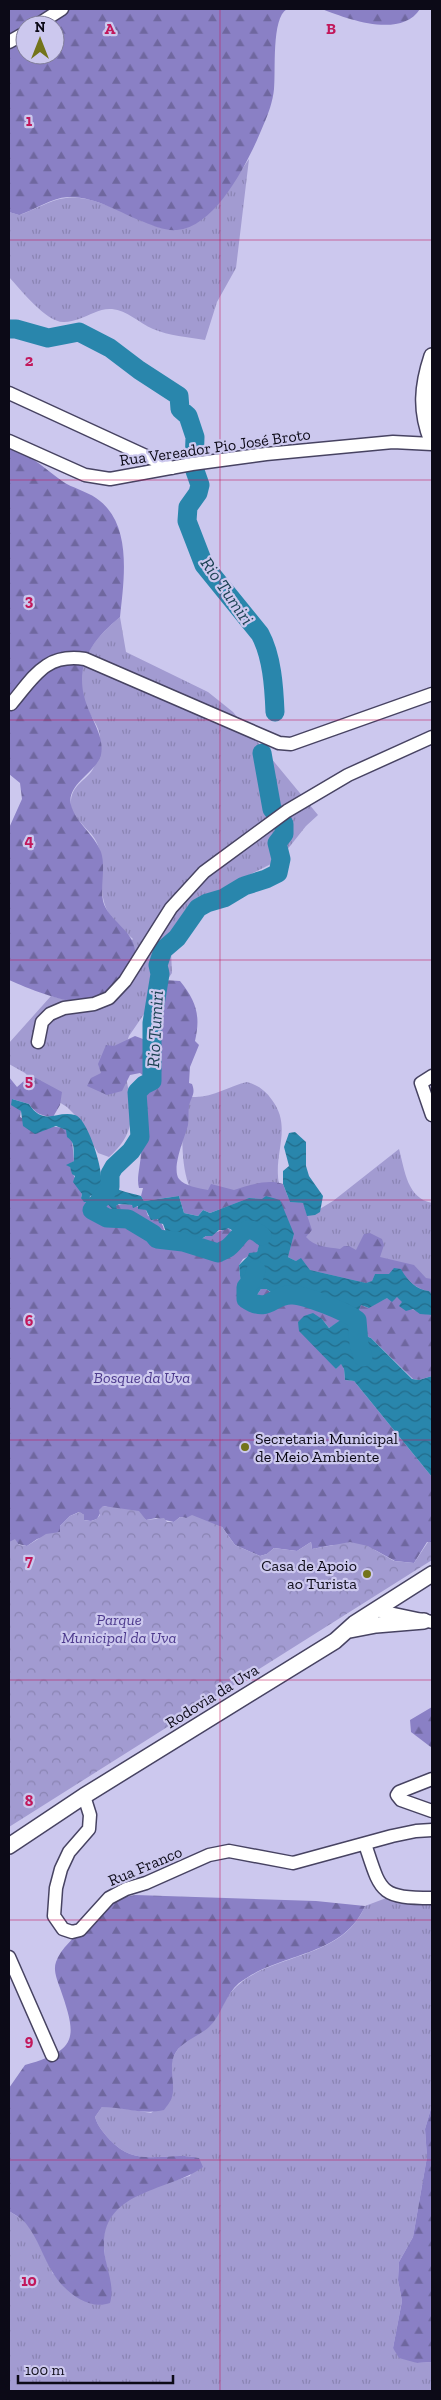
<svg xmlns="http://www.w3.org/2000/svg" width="441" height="2400" font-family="'Zilla Slab',serif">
	<defs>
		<pattern id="grass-tufts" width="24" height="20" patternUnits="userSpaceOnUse" patternTransform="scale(1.25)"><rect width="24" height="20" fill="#a29bd1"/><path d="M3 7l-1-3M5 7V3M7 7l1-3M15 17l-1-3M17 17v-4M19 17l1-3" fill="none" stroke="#8a84b3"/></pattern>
		<pattern id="forest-firs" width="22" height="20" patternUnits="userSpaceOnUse" patternTransform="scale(1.25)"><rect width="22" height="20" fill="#8a80c5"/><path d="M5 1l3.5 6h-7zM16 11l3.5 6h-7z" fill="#6f679f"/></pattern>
		<pattern id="park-crowns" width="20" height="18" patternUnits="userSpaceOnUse" patternTransform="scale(1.25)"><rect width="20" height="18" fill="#a29bd1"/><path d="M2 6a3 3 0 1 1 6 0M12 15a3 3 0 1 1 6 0" fill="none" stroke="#8a84b3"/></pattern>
		<pattern id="water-waves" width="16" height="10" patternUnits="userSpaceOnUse" patternTransform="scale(1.25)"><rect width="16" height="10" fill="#2986ac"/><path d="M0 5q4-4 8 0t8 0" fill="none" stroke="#226c8b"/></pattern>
	</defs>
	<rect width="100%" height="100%" fill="#ccc8ee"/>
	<path fill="url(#grass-tufts)" d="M249,159L236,268L217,302L205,340C188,337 169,336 153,329C139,323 127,310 112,309C100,308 90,315 79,319C75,320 69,322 64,322C47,323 20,289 9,277V212L19,215C35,210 49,200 66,198C94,194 135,219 161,228L230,187Z
		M120,617L126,652L208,692L233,712L318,815L306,826L279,860L217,891L178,931L171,951L172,973L129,1036C111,1079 156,1117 109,1157L98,1153L77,1117L67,1107L43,1092L25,1073L9,1064V1043L51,996L71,1001L133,939C123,930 111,920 106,908C97,886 107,862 96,841C89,828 68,816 71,800C73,783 88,780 94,767C98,760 100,744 100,737C100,727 89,715 86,705C72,667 91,641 120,617Z
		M247,1082C258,1085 266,1091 272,1100C291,1125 276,1149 278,1176C278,1182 281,1189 282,1195L318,1210L333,1201L399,1149C405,1171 407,1198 432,1203V1357L189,1186C179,1157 183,1125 184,1095C204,1103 228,1086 247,1082Z
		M397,1894L432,1898V2105L425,2129L427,2157L413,2237L399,2262L398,2280L402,2301L393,2348L417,2363L432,2362V2391H9V2211L26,2222L35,2235L53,2274L106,2266C105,2256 103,2245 104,2235C109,2197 160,2185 190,2176L199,2158C165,2150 138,2170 110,2140C103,2132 98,2127 95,2117L102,2107H115L151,2113L172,2097C172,2087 170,2076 171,2066C173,2044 202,2029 216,2016C222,2011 224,2002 228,1996C233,1989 240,1983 247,1978C287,1953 344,1955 365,1906Z"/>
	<path fill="url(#forest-firs)" fill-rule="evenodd" d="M9,9H287C271,18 276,72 274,89C273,101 268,115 263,126C250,158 217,227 177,230C165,231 154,226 144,222C120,213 95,196 68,197C51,198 35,210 19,215L9,212ZM25,25H55V55H25Z
		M322,9H420C401,39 347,19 322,9Z
		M9,442C28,454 44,468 62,481C72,488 86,491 96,498C133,523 124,579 120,617C86,645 71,673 91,715C96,727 104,740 101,755C96,773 66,784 71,805C76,823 94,834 101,852C106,867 100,886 103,901C108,921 134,930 135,951C136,959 130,968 127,975C123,985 117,988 109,993C104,996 98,1001 92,1002C71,1006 29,989 9,980V828L22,799L20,783L9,774Z
		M164,980L180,981C196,1001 201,1015 195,1041L199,1045L190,1067L189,1083L192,1084C196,1094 191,1097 189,1106C188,1112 189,1119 188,1125C185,1137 171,1168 179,1179C185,1186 198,1188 208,1190L211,1184L234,1190C250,1185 267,1179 283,1184L290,1202L303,1203L312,1230L306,1237C314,1247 328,1247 340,1249L344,1246H349L356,1250L364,1234L370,1233L382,1239L384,1245L380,1257L414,1265L426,1278L432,1279V1295L429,1291C419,1290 411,1283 404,1275L375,1274L372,1281L366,1283L310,1270L301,1259L296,1261L288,1257L294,1234L262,1199L249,1198L210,1213L203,1210L198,1216L184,1213L179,1196L144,1201L141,1196L143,1188H139C135,1175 145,1155 139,1140C145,1127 136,1110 144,1099L139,1095L144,1084H146L147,1079L140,1073L130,1075L122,1091L107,1095L87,1086L91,1078L101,1073L98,1064L106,1045L114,1046L135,1036L143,1039L148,1045L153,1041L158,989Z
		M9,1077L17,1087L25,1080L34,1077L62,1092L60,1105L53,1117C42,1116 36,1114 29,1104L12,1099L21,1111L20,1117L43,1129C73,1121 72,1138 74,1161L71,1163L70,1167L82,1194L81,1198C102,1197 100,1190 114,1210L117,1209L115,1206C123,1202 137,1206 146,1210L148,1216C157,1218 162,1220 164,1230L186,1243L188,1238H194L198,1242L206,1236L228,1228C230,1229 232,1232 234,1233C244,1237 266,1231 257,1252L243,1259L239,1265L241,1286L245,1293L257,1295L261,1289H266L283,1300C288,1298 292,1293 296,1291C300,1289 345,1309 353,1312L361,1305L367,1308L387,1298L393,1300L397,1297L401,1299L405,1308C415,1309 421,1314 432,1315V1376L419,1380L413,1379L371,1338L353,1331V1322L341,1321L329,1328L322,1319L336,1369L341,1363L344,1369L345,1380L354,1381L432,1477V1542H427L414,1563L395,1561L375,1550L333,1545L312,1549L311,1542L297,1551L274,1548L267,1554L260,1556L235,1545L222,1527L186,1518L180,1517L174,1522L156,1518L146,1520L141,1516L104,1506L97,1519L91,1521L84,1520V1515L79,1512L70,1516L60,1526V1532L37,1539L27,1546L9,1542Z
		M432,1707V1748L411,1732L410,1720Z
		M135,1895L316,1901L365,1906C342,1958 279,1952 239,1983C225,1995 222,2015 209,2027C199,2036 183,2041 176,2052C167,2066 176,2082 172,2097C171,2101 167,2106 164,2110C143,2115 123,2107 102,2107L95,2117C98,2127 103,2132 110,2140C138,2170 165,2150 199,2158L203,2167C170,2191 105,2190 104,2243C103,2264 116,2283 110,2303C88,2311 64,2291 53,2273C43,2257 38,2239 27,2225C23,2219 15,2215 9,2211V2088L25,2065C79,2050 77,2037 60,1988C57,1980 53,1970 56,1962C60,1949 76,1936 85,1926C103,1907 108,1900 135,1895Z
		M432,2105V2362L417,2363L399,2358L393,2348L402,2301L398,2280L399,2262L413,2237L427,2157L425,2129Z"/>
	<path fill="url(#park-crowns)" d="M103,1506L139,1511L146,1520L164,1518L167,1522H174L180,1517L186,1518L192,1515L222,1527L235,1545L260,1556L267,1554L274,1548L297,1551L311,1542L312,1549L350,1542L368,1546L394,1561L414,1563L428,1542H432V1560L9,1827V1542L15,1539L19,1545L27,1546L46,1534L60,1532V1526L70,1516L80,1512L84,1515V1520C91,1522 96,1521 100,1515L99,1510Z"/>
	<path fill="url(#water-waves)" d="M12,1099L29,1104C44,1127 56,1110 75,1115C87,1118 102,1166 101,1178C111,1190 127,1192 141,1196L144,1201L179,1196L184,1213L198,1216L203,1210L210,1213L249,1198L262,1199L266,1196L280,1200L294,1234L288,1257L296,1261L301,1258L310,1270L366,1283L372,1281L375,1274H389L394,1268L401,1269C407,1280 416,1290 429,1291L432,1295V1315L420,1314L413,1309L406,1311L399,1306L402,1302L397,1297L392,1302L387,1298L369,1308L361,1305L358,1312H353L352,1314L301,1290C292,1291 286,1302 274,1302V1294L266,1289H261L257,1295L254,1296L252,1293H245L241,1286L239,1265L248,1256L249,1253L257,1252L259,1245L256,1243L258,1240L251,1234L243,1236L228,1228L225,1230H219L212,1236H206L197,1242L194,1238H188L186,1243L182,1244L174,1237L173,1240H169L163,1224L159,1223L158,1219L151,1220L146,1210L138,1209V1206L133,1208L132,1205L119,1204L116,1206L117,1209L113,1210L105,1201L106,1198L98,1194L90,1196L89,1202H84L81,1198L82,1194L73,1182L75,1176L72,1174L70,1167L66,1165L74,1161C73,1150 76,1143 67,1137L66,1130L56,1126L35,1134L23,1126L21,1111L11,1105Z
		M295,1132L306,1142V1166L309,1176L323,1196L320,1212L315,1215L307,1216L303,1203L290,1202L283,1184V1171L289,1166L284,1147L289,1133Z
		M313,1313L322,1319L329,1328L345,1317L351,1319L353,1331L371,1338L412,1379L419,1380L432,1376V1477L354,1381L345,1380L344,1369L341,1364L336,1369L299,1331L298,1322L304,1316Z"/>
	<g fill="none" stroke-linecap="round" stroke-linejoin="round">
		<path stroke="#2986ac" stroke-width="19" d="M9,329H16L48,338L79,332L110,348L139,370L179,396L180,409L188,416L195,437L194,468L200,485L198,493L188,507L187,521L204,565L260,634C272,656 274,687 275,712
			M262,753L272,809L284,824V834L277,843L281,859L278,873L266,879L244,886L224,898L207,903L198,908L177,938L163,950L158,965L160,974L152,1023V1081L144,1085L137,1092L140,1137L131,1151L114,1167L110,1174V1187L92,1210L107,1218L128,1219L153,1234L157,1239L183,1242L218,1253C222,1251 227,1249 229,1247C241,1237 244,1221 262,1236
			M256,1270L253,1280L246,1287V1299C270,1315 272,1293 293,1295C307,1296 345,1311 357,1320L359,1344L363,1357"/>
		<defs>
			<path id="minor" d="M37,25L62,9
				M9,42L25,33
				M9,393L172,468
				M9,441L85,475L110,479L192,464L266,454L393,442L432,444
				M11,704C34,677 45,653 85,659L279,743L291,744L432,694
				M38,1042L42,1022L50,1014L64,1008L94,1004L109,998L125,981L171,908L204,872L287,811L348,775L432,737
				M432,1076L421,1083L432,1115
				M375,1610L432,1622
				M432,1779L399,1792L397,1795L401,1800L432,1811
				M84,1796L90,1815L89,1829L69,1852L61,1869L56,1888L54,1916L63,1929L72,1932L80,1930L109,1898L126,1889L146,1883L209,1855L229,1851L293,1863L392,1836L416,1831L432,1830
				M365,1844C381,1892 379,1898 432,1898
				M9,1957L52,2055"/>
			<path id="tertiary" d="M432,356C422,386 420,411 432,441
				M350,1630L376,1625L424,1621
				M9,1846L84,1796L335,1641L355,1623L432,1574"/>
		</defs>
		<use href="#minor" stroke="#474362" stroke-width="15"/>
		<use href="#tertiary" stroke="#474362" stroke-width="18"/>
		<use href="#minor" stroke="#fff" stroke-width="12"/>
		<use href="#tertiary" stroke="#fff" stroke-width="15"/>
	</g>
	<path fill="none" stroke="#c2185b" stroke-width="1" stroke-opacity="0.55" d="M220,9V2391M9,240H432M9,480H432M9,720H432M9,960H432M9,1200H432M9,1440H432M9,1680H432M9,1920H432M9,2160H432"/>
	<g fill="#73741a" stroke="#ccc8ee" stroke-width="2">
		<circle cx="245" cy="1447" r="5"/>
		<circle cx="367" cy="1574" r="5"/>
	</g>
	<g text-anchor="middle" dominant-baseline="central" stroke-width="4.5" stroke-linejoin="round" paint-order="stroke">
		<g font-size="16" fill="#0c0a17" stroke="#ccc8ee">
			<text transform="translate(215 447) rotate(-8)">Rua Vereador Pio José Broto</text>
			<text transform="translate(212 1696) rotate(-32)">Rodovia da Uva</text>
			<text transform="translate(145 1866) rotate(-23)">Rua Franco</text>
		</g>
		<g font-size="16" font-style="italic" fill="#4d3a8d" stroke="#ccc8ee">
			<text x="142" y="1377">Bosque da Uva</text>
			<text x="119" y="1619">Parque<tspan x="119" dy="18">Municipal da Uva</tspan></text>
		</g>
		<g font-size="16" fill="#0c0a17" stroke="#ccc8ee" text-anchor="start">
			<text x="255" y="1438">Secretaria Municipal<tspan x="255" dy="18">de Meio Ambiente</tspan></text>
			<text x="357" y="1565" text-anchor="end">Casa de Apoio<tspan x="357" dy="18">ao Turista</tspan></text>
		</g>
		<g font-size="18" font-style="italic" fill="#1b4253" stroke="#ccc8ee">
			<text transform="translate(227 591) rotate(55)">Rio Tumiri</text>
			<text transform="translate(155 1029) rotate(-87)">Rio Tumiri</text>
		</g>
	</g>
	<g font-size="16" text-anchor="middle" font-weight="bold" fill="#c2185b" stroke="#ccc8ee" stroke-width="4.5" stroke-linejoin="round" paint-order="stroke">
		<text x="110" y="34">A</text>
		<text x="331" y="34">B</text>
		<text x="29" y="126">1</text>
		<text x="29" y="366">2</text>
		<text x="29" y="606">3</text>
		<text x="29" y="846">4</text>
		<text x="29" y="1086">5</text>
		<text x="29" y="1326">6</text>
		<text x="29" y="1566">7</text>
		<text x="29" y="1806">8</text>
		<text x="29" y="2046">9</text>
		<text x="29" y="2286">10</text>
	</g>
	<rect width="441" height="2400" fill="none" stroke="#0c0a17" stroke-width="20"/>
	<g transform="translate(40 40)"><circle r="24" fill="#ccc8ee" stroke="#7f7c98"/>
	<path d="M0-4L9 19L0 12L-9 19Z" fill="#73741a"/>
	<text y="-8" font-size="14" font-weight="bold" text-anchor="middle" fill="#0c0a17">N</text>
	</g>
	<path d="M18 2375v8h155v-8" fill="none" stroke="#0c0a17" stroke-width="2.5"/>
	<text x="25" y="2375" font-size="15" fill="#0c0a17" stroke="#ccc8ee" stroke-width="4" paint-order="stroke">100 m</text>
</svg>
